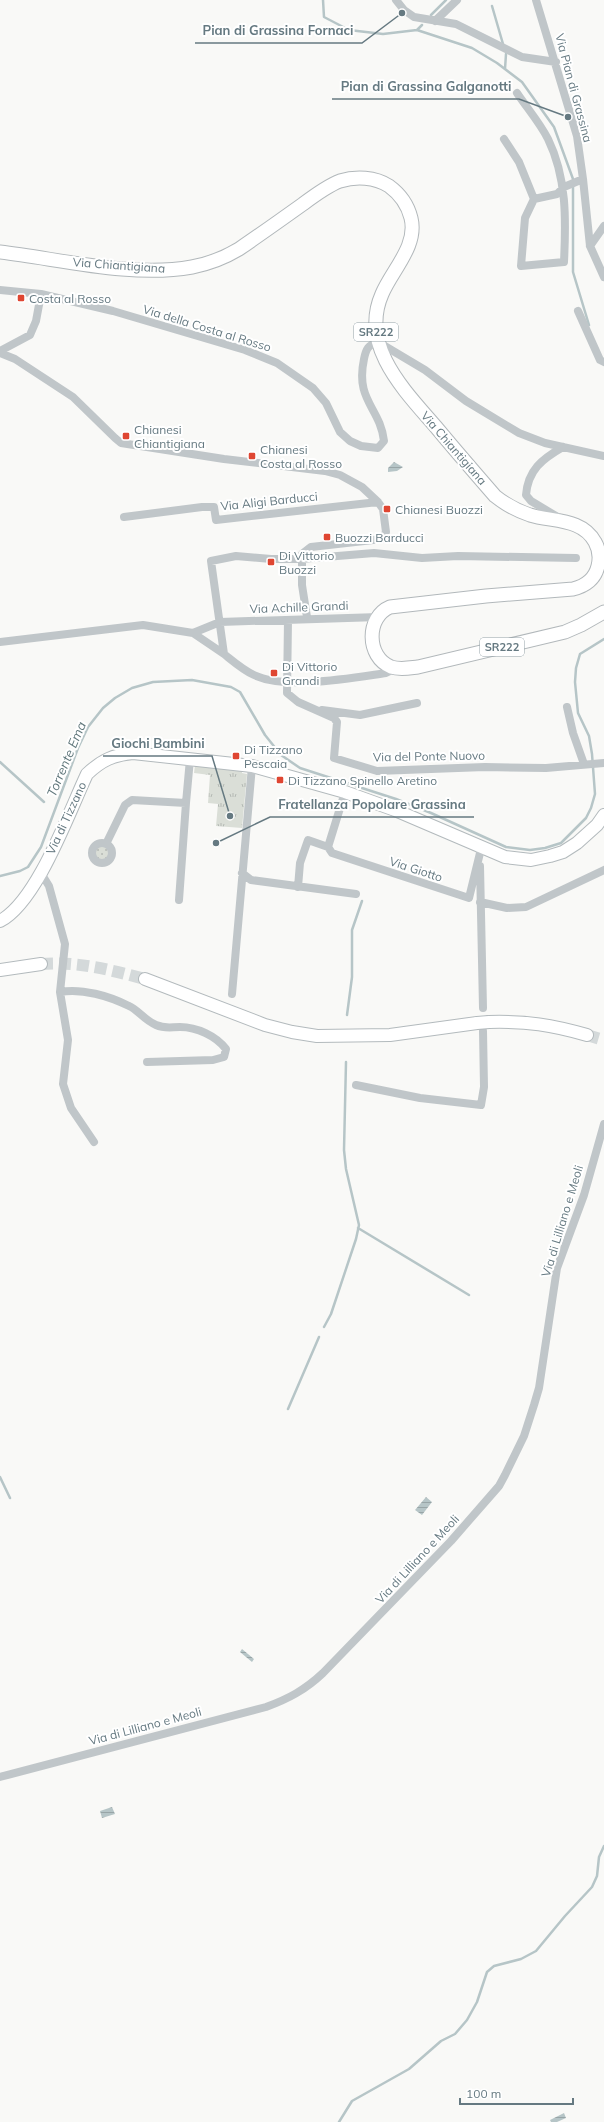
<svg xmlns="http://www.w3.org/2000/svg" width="604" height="2122" font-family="Mulish,sans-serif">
	<defs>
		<pattern id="grass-dots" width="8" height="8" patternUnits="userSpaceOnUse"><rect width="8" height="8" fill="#daded7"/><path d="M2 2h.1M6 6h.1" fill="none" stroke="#b4b9b4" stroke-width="1.8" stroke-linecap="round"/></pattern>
		<pattern id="park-tufts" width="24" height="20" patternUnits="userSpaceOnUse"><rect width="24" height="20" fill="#daded7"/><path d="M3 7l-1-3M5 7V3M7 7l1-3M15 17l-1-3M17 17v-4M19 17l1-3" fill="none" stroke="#b4b9b4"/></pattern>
		<pattern id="water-rules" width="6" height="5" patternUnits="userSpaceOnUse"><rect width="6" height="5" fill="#b6c5c7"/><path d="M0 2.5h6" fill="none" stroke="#98a5a7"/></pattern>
	</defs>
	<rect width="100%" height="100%" fill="#f9f9f7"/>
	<path fill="url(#grass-dots)" d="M95 853a7 7 0 1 1 14 0a7 7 0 1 1-14 0Z"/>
	<path fill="url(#park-tufts)" d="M195,765L242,769V773L247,774L242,828L216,826L218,804L208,803L210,775L194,773Z"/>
	<path fill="url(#water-rules)" d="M394,462L403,467L397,471L388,472V468Z
		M426,1497L432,1502L422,1515L415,1510Z
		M242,1649L254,1659L252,1662L240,1652Z
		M112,1807L115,1814L102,1818L100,1811Z
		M564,2113L566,2118L557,2122H551L550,2120Z"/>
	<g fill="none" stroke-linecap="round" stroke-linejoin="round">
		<path stroke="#b6c5c7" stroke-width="2.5" d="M323,0L324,17L349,30L383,34L417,30L472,48L497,63L522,82L554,127L573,179V272L589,325
			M492,6L503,44
			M431,15L446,0
			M417,30L422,25
			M505,69L506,54
			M0,762L44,802
			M0,876L20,871L28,867L41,847L78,748L88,727L103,708L115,698L132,688L153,682L192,680L231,687L240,692L265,735L281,755L300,768L396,799L431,813L506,847L530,850L545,848L561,843L586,818L591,808L595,794L592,754L589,736L578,713L575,682L576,668L580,654L604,639
			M347,1015L352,977V930L362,901
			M358,1228L469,1295
			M324,1327L331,1314L356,1239L359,1225L346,1169L344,1150L346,1062
			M288,1409L319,1337
			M0,1477L10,1498
			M339,2122L352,2101L409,2069L441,2041L455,2034L467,2020L477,2002L487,1972L494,1966L521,1959L536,1951L565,1916L592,1887L597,1876L599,1857L604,1846"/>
		<path stroke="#d4d9da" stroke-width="12" stroke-dasharray="12 6" stroke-linecap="butt" d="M41,964C77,961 111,970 145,979
			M587,1035L604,1040"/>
		<defs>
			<path id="secondary" d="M0,921C37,902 69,812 87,774C102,760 113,755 133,753L252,766L345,792L395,810L505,857L531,860L550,856L563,852L577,843L597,825L604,815
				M0,970L41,964
				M145,979L265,1025L292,1032L317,1036L390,1035L477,1023
				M489,1022C527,1021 552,1025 587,1035"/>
			<path id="primary" d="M0,252C60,259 132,278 192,267C208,264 224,258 239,249C261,234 282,219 303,204C315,195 327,186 340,181C356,176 375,177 389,186C400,194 408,206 411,218C418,246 392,270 382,294C359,346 405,391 436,427C455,450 475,473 495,496C505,504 518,511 530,515C553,522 582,518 595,542C599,549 600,558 598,566C595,579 585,586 573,589L486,596L390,607C366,617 366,657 391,667C400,670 409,668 418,667L565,632L581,625L604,612"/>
		</defs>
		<use href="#secondary" stroke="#b3babd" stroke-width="14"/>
		<use href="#primary" stroke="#b2b8bb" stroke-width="15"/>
		<path stroke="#c0c6c9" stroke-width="8" d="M396,0L404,10L414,17L456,24L522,57L556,62
			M536,0L577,136L583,179L590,246L604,277
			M435,21L457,0
			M517,93C527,108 540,123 548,139C567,178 566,220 564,262L521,266L525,218L534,199L557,194L564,187L583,179
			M504,139L519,162L534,199
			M590,246L604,226
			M0,290L41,294L113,311L245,350L277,363L313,388L326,403L340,432L350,441L361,446L378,448L384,441C380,407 355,401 364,359C366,349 368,345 378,342L425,370L466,401L519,433L545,443L604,456
			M578,311L600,360L604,362
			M0,351L30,335L36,321L41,294
			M0,353L15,359L73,397L115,438L121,443L224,459L325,471L340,475L362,487L378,502L383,509L386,532L382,539L311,547L302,554V585L307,617
			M124,517L202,507H214L216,520L378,502
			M561,519L531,501L526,495C528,470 542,459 563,447
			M288,620L287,693L298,702L334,718L337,722L334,758L377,771L485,767L546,768L604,763
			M193,633L224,654
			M0,642L143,625L193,633L220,622L379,617
			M396,668L386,673C351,678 286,690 254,675C243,670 234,662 224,654L211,561L236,556L271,559H301L374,553L422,558L458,556L576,558
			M567,707L573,733L584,764
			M322,710L360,715L417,703
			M92 853a10 10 0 1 1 20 0a10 10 0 1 1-20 0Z
			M106,844L125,805L132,800L186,803L190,759
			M328,847L345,792
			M480,866L483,1008
			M41,873L49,886L65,944L60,992L68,1040L63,1084L71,1108L94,1142
			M242,873L251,880L356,894
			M298,887L300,863L308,840L328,847L332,853L469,898L480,853L479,845
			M179,900L186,803
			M480,902L507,908L526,907L604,870
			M60,992C82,988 109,996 129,1006C137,1009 144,1020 156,1025C165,1029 171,1027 180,1027C197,1027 216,1036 226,1049L224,1057L213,1060L147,1062
			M232,994L252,766
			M356,1085L420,1098L481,1105L484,1087L483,1031
			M0,1777L266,1707C288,1699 305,1690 323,1673L451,1541L499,1486L505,1475L524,1436L534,1405L539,1388L557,1268L584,1195L604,1124"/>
		<use href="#secondary" stroke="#fff" stroke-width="12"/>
		<use href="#primary" stroke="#fff" stroke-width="13"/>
		<defs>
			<path id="secondary-bridge" d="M477,1023L489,1022"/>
		</defs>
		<use href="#secondary-bridge" stroke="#b3babd" stroke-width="14" stroke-linecap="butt"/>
		<use href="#secondary-bridge" stroke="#fff" stroke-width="12"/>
	</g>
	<g fill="#df4632" stroke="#fff" stroke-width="1.5">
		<rect x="17" y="294" width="8" height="8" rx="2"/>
		<rect x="122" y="432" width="8" height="8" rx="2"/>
		<rect x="248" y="452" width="8" height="8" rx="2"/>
		<rect x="383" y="505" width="8" height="8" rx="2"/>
		<rect x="323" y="533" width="8" height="8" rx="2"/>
		<rect x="267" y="558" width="8" height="8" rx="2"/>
		<rect x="270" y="669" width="8" height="8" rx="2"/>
		<rect x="232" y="752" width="8" height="8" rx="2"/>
		<rect x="276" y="776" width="8" height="8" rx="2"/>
	</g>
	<g text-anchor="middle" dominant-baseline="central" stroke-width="4" stroke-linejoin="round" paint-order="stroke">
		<g fill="#fff" stroke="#93a1a7" stroke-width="1">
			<rect x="354" y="323" width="44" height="18" rx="3"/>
			<rect x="480" y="638" width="44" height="18" rx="3"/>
		</g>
		<g font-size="11" font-weight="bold" fill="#657981">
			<text x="376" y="332">SR222</text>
			<text x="502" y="647">SR222</text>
		</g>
		<g font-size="12" fill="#657981" stroke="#fff">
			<text transform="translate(574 88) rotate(75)">Via Pian di Grassina</text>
			<text transform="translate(119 265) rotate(4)">Via Chiantigiana</text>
			<text transform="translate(207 328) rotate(17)">Via della Costa al Rosso</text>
			<text transform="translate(454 448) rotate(49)">Via Chiantigiana</text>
			<text transform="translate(269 501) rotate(-6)">Via Aligi Barducci</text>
			<text transform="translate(299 607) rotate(-2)">Via Achille Grandi</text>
			<text transform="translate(429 756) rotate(-1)">Via del Ponte Nuovo</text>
			<text transform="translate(66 818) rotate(-65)">Via di Tizzano</text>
			<text transform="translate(416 869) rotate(18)">Via Giotto</text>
			<text transform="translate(562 1221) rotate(-73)">Via di Lilliano e Meoli</text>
			<text transform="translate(417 1559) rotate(-47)">Via di Lilliano e Meoli</text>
			<text transform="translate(145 1726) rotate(-15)">Via di Lilliano e Meoli</text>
		</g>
		<g font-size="12" fill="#657981" stroke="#fff" text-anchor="start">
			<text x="29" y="298">Costa al Rosso</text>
			<text x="134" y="429">Chianesi<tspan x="134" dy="14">Chiantigiana</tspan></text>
			<text x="260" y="449">Chianesi<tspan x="260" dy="14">Costa al Rosso</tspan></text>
			<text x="395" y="509">Chianesi Buozzi</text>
			<text x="335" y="537">Buozzi Barducci</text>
			<text x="279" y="555">Di Vittorio<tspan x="279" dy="14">Buozzi</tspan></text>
			<text x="282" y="666">Di Vittorio<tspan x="282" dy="14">Grandi</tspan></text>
			<text x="244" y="749">Di Tizzano<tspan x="244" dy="14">Pescaia</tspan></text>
			<text x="288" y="780">Di Tizzano Spinello Aretino</text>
		</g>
		<g font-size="13" font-style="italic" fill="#60777b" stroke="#fff">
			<text transform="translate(66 759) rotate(-67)">Torrente Ema</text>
		</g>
	</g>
	<path fill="none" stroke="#657981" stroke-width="1.5" d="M402 13L362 43H195M568 117L519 99H332M230 816L212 756H103M216 843L270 817H474"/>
	<g fill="#657981" stroke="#fff" stroke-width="1.5">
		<circle cx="402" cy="13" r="4"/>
		<circle cx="568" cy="117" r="4"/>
		<circle cx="230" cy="816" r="4"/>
		<circle cx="216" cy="843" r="4"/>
	</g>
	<g font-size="13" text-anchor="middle" font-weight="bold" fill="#657981" stroke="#fff" stroke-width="4" stroke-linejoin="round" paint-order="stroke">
		<text x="278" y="35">Pian di Grassina Fornaci</text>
		<text x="426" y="91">Pian di Grassina Galganotti</text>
		<text x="158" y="748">Giochi Bambini</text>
		<text x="372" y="809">Fratellanza Popolare Grassina</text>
	</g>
	<path d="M460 2098v6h113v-6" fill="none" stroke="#657981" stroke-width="2"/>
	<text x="466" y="2098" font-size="12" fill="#657981" stroke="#ffffff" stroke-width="3" paint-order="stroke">100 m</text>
</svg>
